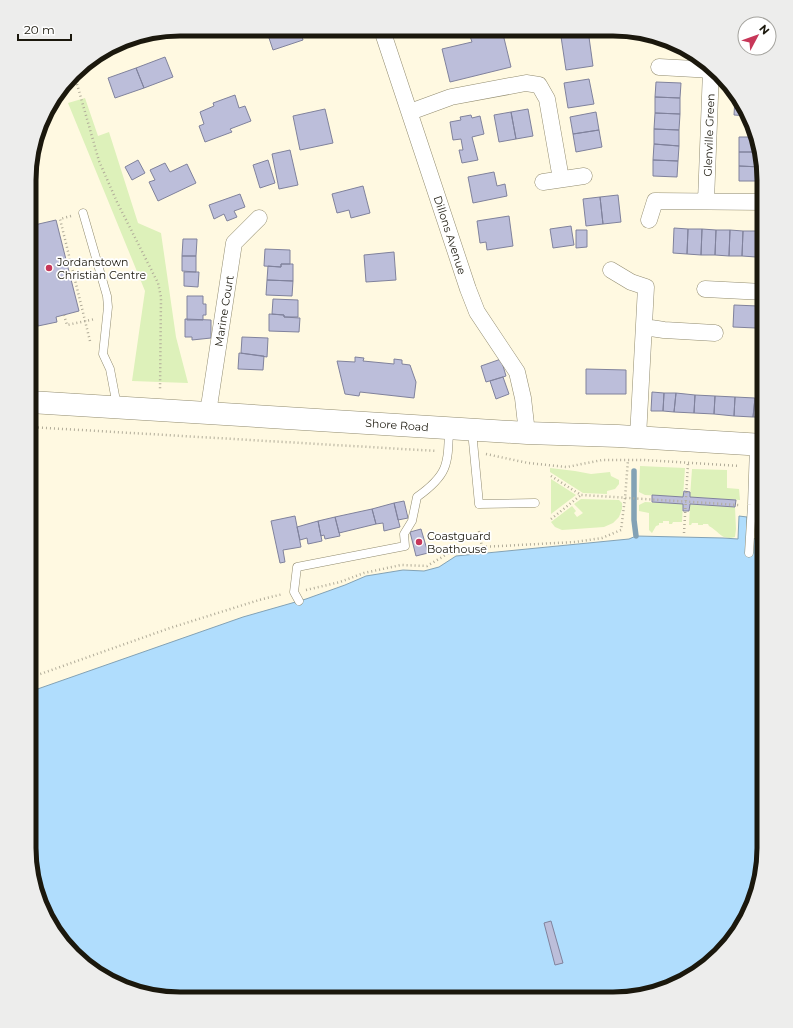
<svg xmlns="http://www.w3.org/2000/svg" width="793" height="1028" font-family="Montserrat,sans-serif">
	<rect width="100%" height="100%" fill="#fff9e1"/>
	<path fill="#ddf1ba" d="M85,98L98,136L109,132L138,223L161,233L176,337L188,383L132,381L145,291L68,103Z
		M640,466L685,468L683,497L645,495L639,492Z
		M550,468L575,471L591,474L610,472L611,476L619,480V484L615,489L607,491V494L583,493L550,472Z
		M692,469L727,470V488L739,489L740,500L690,497Z
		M551,479L576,495L551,514Z
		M581,499L619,500L622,503V509L619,517L613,523L604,527L562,530L555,527L551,522L572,506L576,511L574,513L577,517L583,513L574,504Z
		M645,502L683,504L682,522H673L672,524H669V521H663V523H659V525L656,526L652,533L649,530V513L639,511V505Z
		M690,504L735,507L736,529L735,537C721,541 719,531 709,526L708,524H703V525H698V523H692L691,525H689Z"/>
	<path fill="#b0ddfd" stroke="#83a2b5" d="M739,516L747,517V538L758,539L761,523H764V858L756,897L738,932L713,961L680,983L613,999L161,998L96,973L67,948L45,915L29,848V692L243,617L306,599L345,585L366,576L403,570L424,571L439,567L456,556L629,539L636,536L723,538L738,539Z"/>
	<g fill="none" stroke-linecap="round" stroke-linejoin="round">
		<path stroke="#83a2b5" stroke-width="5.5" d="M634,471V520L636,536"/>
	</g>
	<path fill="#bcbeda" stroke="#80829c" d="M266,29H300L303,40L273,50Z
		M468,30H493L495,36L503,34L511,67L450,82L442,49L472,42Z
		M560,30H588L593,66L566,70Z
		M165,57L173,77L144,88L136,68Z
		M136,68L144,88L115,98L108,78Z
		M589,79L594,104L568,108L564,83Z
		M656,82L681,83L680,98L655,97Z
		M235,95L239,108L245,106L251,121L230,129L232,132L205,142L199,126L204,124L200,112L214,106L213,103Z
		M655,97L680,98V114L655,113Z
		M735,98L748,113L749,116L734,115Z
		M325,109L333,143L300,150L293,116Z
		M528,109L533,136L516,139L511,112Z
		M511,112L516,139L499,142L494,115Z
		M596,112L599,130L573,134L570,117Z
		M655,113L680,114L679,130L654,129Z
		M471,115L472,118L480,116L484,134L472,137L478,160L462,163L459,150H463L461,139L453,140L450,122L461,120L460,117Z
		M654,129L679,130V146L654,144Z
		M599,130L602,147L576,152L573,134Z
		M739,137H754L757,152H739Z
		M654,144L679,146L678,161L653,160Z
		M290,150L298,185L279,189L272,154Z
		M739,152H757L761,167L739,166Z
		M138,160L145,173L132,180L125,167Z
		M268,160L275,183L260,188L253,165Z
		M653,160L678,161L677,177L653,176Z
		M165,163L170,172L187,164L196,183L158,201L149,182L155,180L150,170Z
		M739,166L761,167L764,181H739Z
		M494,172L497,186L505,184L507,196L473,203L468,177Z
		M363,186L370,213L351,218L349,210L337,213L332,194Z
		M240,194L245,207L234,211L237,217L227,221L224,214L214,219L209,205Z
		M618,195L621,222L603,224L600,197Z
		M600,197L603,224L586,226L583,199Z
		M509,216L513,246L487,250L486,242L480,243L477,221Z
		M56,220L79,311L56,317L57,322L38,326L37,321L32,322L30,314V226Z
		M571,226L574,245L553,248L550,229Z
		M674,228L688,229L687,254L673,253Z
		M688,229H702L701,255L687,254Z
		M702,229L716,230L715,255H701Z
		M576,230H587V247L576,248Z
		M716,230H730L729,256L715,255Z
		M730,230L743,231L742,256H729Z
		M743,231H757L756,257L742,256Z
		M183,239H197L196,256H182Z
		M265,249L290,250V264H281V267L264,266Z
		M394,252L396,280L366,282L364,255Z
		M182,256H196V272L182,271Z
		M281,264H293V281L267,280L268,266L281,267Z
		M184,272H199L198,287L184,286Z
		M267,280L293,281L292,296L266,295Z
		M187,296H203V304H206V315H203V320H187Z
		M273,299L298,300V317H284V315L272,314Z
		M734,305L758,306L756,328L733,327Z
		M758,306L764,307V328H756Z
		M269,314L284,315V317L300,318L299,332L269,331Z
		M185,319L211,320V338L192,340V337H185Z
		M242,337L268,338L267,357L241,353Z
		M239,353L264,356L263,370L238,369Z
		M355,357L364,358L363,361L394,364V359L402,360V364L410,365L416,382L414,398L360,392L359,396L345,394L337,361L355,362Z
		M501,359L506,376L486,382L481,366Z
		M586,369L626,370V394H586Z
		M503,377L509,394L496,399L490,381Z
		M652,392L664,393L663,411H651Z
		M664,393H676L674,412L663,411Z
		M676,393L695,395L694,413L674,412Z
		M695,395L715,396L714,414L694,413Z
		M715,396L735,397L734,416L714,414Z
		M735,397L755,398L753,417L734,416Z
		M755,398L764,399V417H753Z
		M684,491L690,492V497L736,500L735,507L690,504L689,511H683V504L652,502V495L683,497Z
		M404,501L408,518L398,520L394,503Z
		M394,503L400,527L384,531L383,523L376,524L372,509Z
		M372,509L376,524L339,533L335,517Z
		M295,516L301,547L283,550L285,562L280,563L271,521Z
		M335,517L340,536L325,539L324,535L321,536L318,521Z
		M318,521L322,541L308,544L307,538L300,540L297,527Z
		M421,529L428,553L416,556L410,532Z
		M551,921L563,963L555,965L544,923Z"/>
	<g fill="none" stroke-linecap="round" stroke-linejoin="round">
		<defs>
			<path id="service" d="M83,213L107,296L108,307L103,354L110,369L117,406
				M472,431L479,504L535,503
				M749,553L752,505L754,446
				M299,601L294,592L297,567L405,546L404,534L412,521L417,497C448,475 448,465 449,429"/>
			<path id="minor" d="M382,30L468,289L477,312L517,372L523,398L527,433
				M659,67L713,70
				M410,112L451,97L526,83L539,85L547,99L561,179
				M543,182L584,176
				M706,201L711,70
				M649,220L655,201L764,202
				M611,270L631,282L646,287L638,437
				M705,289L764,292
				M644,327L664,330L715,333
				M208,413L234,243L259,218"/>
			<path id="trunk" d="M30,402L527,433L618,436L764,445"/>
		</defs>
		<use href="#service" stroke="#928c70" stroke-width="9"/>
		<use href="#minor" stroke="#928c70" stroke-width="17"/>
		<use href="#trunk" stroke="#928c70" stroke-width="23"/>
		<path stroke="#b1ac99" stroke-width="2.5" stroke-dasharray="1 3" stroke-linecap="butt" d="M82,65L80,68L77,84L99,161L117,202L158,283L161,297L160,391
			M71,216L60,219L90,341
			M64,315L67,325L95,319
			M30,427L437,451
			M486,454L528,463L567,467L602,460H645L740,466
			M551,476L581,495L739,505
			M551,519L581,495
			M479,531L482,547
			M684,533L688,463
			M306,590L340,582L364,573L401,565L427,566L454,550L482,547L575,542L602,538L621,530L625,498L628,460
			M29,678L170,628L259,600L283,594"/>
		<use href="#service" stroke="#fff" stroke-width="8"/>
		<use href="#minor" stroke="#fff" stroke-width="16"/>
		<use href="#trunk" stroke="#fff" stroke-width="22"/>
	</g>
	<g fill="#c73759" stroke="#fff" stroke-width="1.5">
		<circle cx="49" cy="268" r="4"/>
		<circle cx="419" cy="542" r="4"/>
	</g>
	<g text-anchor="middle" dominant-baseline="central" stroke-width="3.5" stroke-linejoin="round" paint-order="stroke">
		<g font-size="11" fill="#1b180d" stroke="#fff">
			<text transform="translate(709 135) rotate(-88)">Glenville Green</text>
			<text transform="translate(450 235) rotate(72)">Dillons Avenue</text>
			<text transform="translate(224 311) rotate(-81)">Marine Court</text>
			<text transform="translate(397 425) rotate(4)">Shore Road</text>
		</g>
		<g font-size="11" fill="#1b180d" stroke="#fff" text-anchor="start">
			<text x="57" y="262">Jordanstown<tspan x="57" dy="13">Christian Centre</tspan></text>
			<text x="427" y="536">Coastguard<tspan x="427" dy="13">Boathouse</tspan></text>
		</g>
	</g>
	<path d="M0 0H793V1028H0ZM180 36H613A144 144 0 0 1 757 180V848A144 144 0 0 1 613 992H180A144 144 0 0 1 36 848V180A144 144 0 0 1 180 36Z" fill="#ededec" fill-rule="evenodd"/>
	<path fill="none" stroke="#1b180d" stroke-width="5" d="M180 36H613A144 144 0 0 1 757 180V848A144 144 0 0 1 613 992H180A144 144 0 0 1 36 848V180A144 144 0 0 1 180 36Z"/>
	<g transform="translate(757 36) rotate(49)"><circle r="19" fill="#ffffff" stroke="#a4a39e"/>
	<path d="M0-3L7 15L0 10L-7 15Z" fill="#c73759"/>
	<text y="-6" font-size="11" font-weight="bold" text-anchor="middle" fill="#1b180d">N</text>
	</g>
	<path d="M18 34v6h53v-6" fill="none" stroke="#1b180d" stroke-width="2"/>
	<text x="24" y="34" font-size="12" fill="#1b180d" stroke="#ffffff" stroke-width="3" paint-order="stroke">20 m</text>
</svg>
